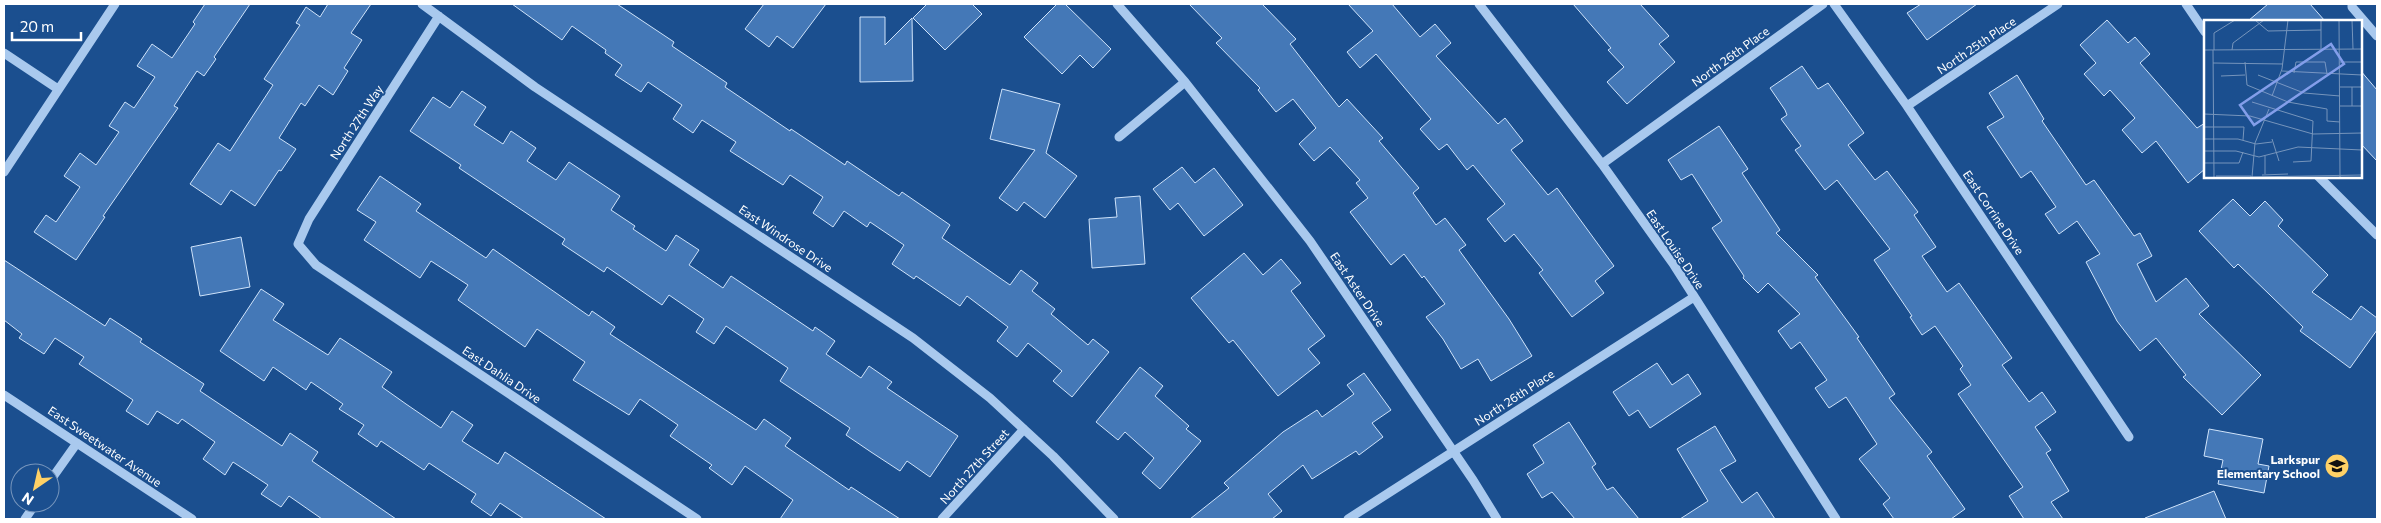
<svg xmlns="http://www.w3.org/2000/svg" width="2381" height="523" font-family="Commissioner,sans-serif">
	<rect width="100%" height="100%" fill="#1b4f8f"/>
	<path fill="#4478b7" stroke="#cfe3fa" d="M205,4H250L214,57L216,59L204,76L197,71L174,106L178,108L103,216L105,217L76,260L34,232L46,215L56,222L80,187L64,176L80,153L96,165L119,132L109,126L125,102L134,108L155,77L137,66L152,44L172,58L195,24L193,22Z
		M328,4H371L351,33L362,40L344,68L348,71L333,95L319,85L305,106L301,103L279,138L296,149L281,171L279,170L255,206L231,190L221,205L190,184L218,143L230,151L273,85L264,79L300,25L296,23L306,7L320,17Z
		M512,4H617L674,42L672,46L727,83L725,87L790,131L791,129L845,165L847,161L899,196L902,192L950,225L942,238L1010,285L1021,270L1038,283L1032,291L1055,309L1051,314L1088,345L1093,339L1109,352L1072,397L1053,381L1062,371L1028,343L1017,357L997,341L1008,327L967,296L960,306L916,276L914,279L892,264L904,245L870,222L867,227L844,211L833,227L813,213L823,197L790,175L783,185L730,151L736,142L702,120L693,133L673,119L682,105L648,82L641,92L615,75L622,65L605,53L606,50L572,26L562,40Z
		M764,4H826L793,48L777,36L769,47L745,29Z
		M927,4H972L982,14L945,50L913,18Z
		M1057,4H1065L1111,49L1093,68L1080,55L1062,74L1024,37Z
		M1189,4H1262L1296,39L1290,44L1339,107L1347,99L1383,138L1379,141L1419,188L1413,193L1436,225L1445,218L1466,245L1459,250L1509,319L1532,356L1491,381L1478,359L1461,369L1443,339L1426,317L1445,304L1424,276L1422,278L1404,254L1391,265L1350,212L1368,198L1356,183L1360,180L1330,147L1314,161L1299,144L1316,128L1293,99L1276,112L1258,90L1260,88L1216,43L1222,38Z
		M1348,4H1392L1420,37L1435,24L1451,43L1436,56L1498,124L1505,118L1523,141L1511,150L1548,195L1557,188L1614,266L1595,281L1604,293L1572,317L1539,273L1543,270L1514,234L1505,242L1487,219L1505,204L1473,165L1467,170L1447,144L1439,150L1420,129L1431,119L1376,54L1360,68L1347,52L1373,31Z
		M1573,4H1640L1669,36L1659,44L1675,62L1627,104L1607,82L1624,67L1608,50L1611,48Z
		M1921,4H1977L1927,40L1907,13Z
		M2268,4H2310L2325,21H2248Z
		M860,17H885V45L912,18L913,81L860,82Z
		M2107,20L2128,43L2135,37L2150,54L2140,63L2197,128L2205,123V169L2188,183L2156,141L2142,153L2122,130L2135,118L2110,90L2104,96L2084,74L2096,63L2080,45Z
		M1802,66L1818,89L1828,83L1864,133L1848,145L1875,180L1887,171L1918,212L1914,215L1936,247L1922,256L1947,292L1959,283L2012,358L2002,365L2029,402L2042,392L2056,412L2035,427L2051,450L2046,453L2069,491L2051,502L2063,519H2024L2009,496L2023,487L1958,394L1971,385L1960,369L1963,366L1935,326L1922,335L1910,317L1912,316L1874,260L1890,249L1837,180L1825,190L1795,150L1801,146L1781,119L1787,115L1785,110L1770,88Z
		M2360,70L2377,90V161L2360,143Z
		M2017,75L2044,119L2042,121L2086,185L2094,180L2134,236L2140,233L2152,256L2137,264L2156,302L2186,278L2209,306L2199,314L2261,375L2222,415L2183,377L2186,375L2156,338L2140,351L2117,321L2086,262L2100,254L2077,221L2059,234L2045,214L2056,207L2031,171L2021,178L1987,127L2004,117L1989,93Z
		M1002,89L1060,104L1046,153L1077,176L1045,218L1024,202L1017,211L999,198L1035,150L990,139Z
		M462,91L486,107L474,125L503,144L511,131L536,148L527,161L556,180L569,162L620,196L611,210L635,226L633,229L666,251L676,235L699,250L689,265L723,288L731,276L813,331L815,327L835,341L826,354L861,378L869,366L892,382L887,388L958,436L930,477L907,461L900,471L871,452L846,435L850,428L780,381L788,368L726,326L714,344L696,332L704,319L669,295L662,305L607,267L604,272L562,244L565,239L459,168L461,165L410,131L433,97L450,108Z
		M1719,126L1748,169L1742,173L1780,230L1776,233L1818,275L1815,277L1859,337L1857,338L1895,394L1889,398L1932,452L1927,456L1965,509L1951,519H1894L1883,504L1890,498L1859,459L1877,444L1846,397L1829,408L1815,388L1827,380L1800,342L1791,349L1778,331L1800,314L1768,283L1758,293L1743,278L1744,276L1712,228L1722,221L1692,174L1681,180L1668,160Z
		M1182,167L1195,183L1214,168L1243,205L1204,236L1178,203L1170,210L1153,189Z
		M380,176L421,204L416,211L486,258L493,249L589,316L592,311L615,327L610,334L756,430L764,419L791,438L785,446L849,490L851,487L900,519H780L793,500L745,466L732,485L709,468L712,465L670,436L678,425L640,399L629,415L573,380L585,362L537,329L525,347L458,300L468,285L431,261L420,278L364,240L376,222L357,210Z
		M1140,196L1145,264L1092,268L1089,219L1117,217L1115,198Z
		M2233,199L2250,216L2265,201L2283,220L2278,226L2328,275L2312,292L2351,320L2361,306L2377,318V330L2350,368L2300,331L2303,327L2238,264L2234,268L2199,231Z
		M241,237L250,287L200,296L191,247Z
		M1244,253L1263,275L1281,259L1301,283L1291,291L1325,336L1308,349L1320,363L1278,396L1233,340L1229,343L1191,298Z
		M4,260L105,326L110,318L142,339L140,342L204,384L200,391L282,446L290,433L318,452L312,461L396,519H322L289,496L281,507L261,494L268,485L233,462L225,475L203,459L215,442L182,419L178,424L157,411L148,425L126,411L133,400L79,364L84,357L55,338L44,354L19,338L22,334L4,320Z
		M261,289L284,304L273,320L328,355L340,338L392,372L382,387L406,404L441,428L452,411L473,425L462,441L498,464L505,452L606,519H524L500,503L491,516L471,502L476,494L429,463L424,470L381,441L377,447L358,434L364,425L339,409L343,404L311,382L306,390L273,367L264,381L220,351Z
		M1657,363L1672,385L1688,374L1701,394L1650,428L1638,410L1629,416L1613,392Z
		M1140,367L1163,386L1155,396L1189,426L1186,429L1201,441L1160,489L1142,473L1154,458L1125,432L1118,440L1096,422Z
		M1364,373L1391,410L1372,423L1383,437L1359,455L1356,451L1312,479L1303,465L1268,494L1282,511L1272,519H1190L1229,488L1224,483L1283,432L1317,410L1322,417L1354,394L1347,385Z
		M1569,422L1596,464L1592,467L1607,490L1613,487L1639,519H1575L1552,492L1542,498L1527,474L1544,463L1533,445Z
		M1715,426L1736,461L1720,470L1742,503L1757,492L1775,519H1680L1708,501L1677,449Z
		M2209,429L2263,439L2258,464L2269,466L2264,493L2218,484L2223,460L2204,456Z
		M2214,491L2226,519H2145V518Z"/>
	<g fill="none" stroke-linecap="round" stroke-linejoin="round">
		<path stroke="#a9c9ee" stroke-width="9" d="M422,4L535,87L913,338L990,398L1053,456L1114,519
			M1117,4L1185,82L1310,241L1473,480L1497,519
			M1479,4L1602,164L1674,265L1836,519
			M1834,4L1907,106L2129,437
			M2186,4L2205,32
			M2352,4V7L2377,36
			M439,16L309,219L298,244L316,265L697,519
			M4,53L58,89
			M1907,106L2058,4
			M1119,137L1185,82
			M1602,164L1823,4
			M4,172L115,4
			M2318,176L2377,235
			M4,395L192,519
			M50,481L77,443
			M25,519L36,503
			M942,519L1024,429
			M1348,519L1694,297"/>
	</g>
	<defs>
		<symbol id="school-disc" viewBox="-11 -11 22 22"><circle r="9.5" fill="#ffd166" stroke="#1b4f8f"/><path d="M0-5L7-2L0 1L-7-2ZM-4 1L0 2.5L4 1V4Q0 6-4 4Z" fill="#111"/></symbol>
	</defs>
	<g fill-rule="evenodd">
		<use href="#school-disc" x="2323" y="452" width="28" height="28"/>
	</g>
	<g text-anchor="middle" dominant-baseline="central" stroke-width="4" stroke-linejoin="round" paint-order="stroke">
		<g font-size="12" fill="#fff" stroke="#1b4f8f">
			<text transform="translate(1976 45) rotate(-34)">North 25th Place</text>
			<text transform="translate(1730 56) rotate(-36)">North 26th Place</text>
			<text transform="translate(356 122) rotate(-57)">North 27th Way</text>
			<text transform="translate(1994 212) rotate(56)">East Corrine Drive</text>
			<text transform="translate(786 238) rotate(34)">East Windrose Drive</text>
			<text transform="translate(1676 249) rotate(56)">East Louise Drive</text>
			<text transform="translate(1358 289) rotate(56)">East Aster Drive</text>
			<text transform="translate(502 374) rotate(34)">East Dahlia Drive</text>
			<text transform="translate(1514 397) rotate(-33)">North 26th Place</text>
			<text transform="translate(105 446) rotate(34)">East Sweetwater Avenue</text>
			<text transform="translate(974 466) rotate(-48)">North 27th Street</text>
		</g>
		<g font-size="12" font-weight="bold" fill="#fff" stroke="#1b4f8f" text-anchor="end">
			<text x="2320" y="459">Larkspur<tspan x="2320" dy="14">Elementary School</tspan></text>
		</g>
	</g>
	<g transform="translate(2204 20)">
		<rect width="158" height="158" fill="#1b4f8f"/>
		<path fill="none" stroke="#7695bc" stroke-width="1" d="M51,0L64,11L117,10M117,0V29M135,0L136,157M148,0L149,29M0,30L158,29M9,30L10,157M10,30V13L31,0M28,30L29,23L60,0M41,42L43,65L84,82L123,89V101L136,102M136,42H158M9,43L79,44M78,51L158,55M90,53L92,42H121L123,54M54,55L100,73L136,76M17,56L41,55M136,67H158M148,67V86M68,76L78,49L84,0M48,82L109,101L107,141L89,142M136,86H158M0,94L46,96L109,114L158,113M0,107H40L39,120M0,119H34L52,124L68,122M68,119L75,141M0,131H32L55,137L94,127L158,130M0,143H35L39,132M61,154V136M58,155L84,154M12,156H47M46,157L158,155M48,157L51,123L65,89"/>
		<path fill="#839eea" fill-opacity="0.15" stroke="#839eea" stroke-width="2.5" d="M127,24L140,44L50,105L36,85Z"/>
		<rect width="158" height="158" fill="none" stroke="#fff" stroke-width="2.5"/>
	</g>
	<rect width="2381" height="523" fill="none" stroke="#ffffff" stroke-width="10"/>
	<g transform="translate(35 488) rotate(214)"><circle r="24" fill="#1b4f8f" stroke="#7695bc"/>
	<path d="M0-4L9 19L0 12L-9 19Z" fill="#ffd166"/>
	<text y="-8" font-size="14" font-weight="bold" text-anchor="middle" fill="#ffffff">N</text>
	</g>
	<path d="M12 32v8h69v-8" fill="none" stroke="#ffffff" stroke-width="2.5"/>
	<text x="20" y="32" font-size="15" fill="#ffffff" stroke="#1b4f8f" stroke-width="4" paint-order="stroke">20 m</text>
</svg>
